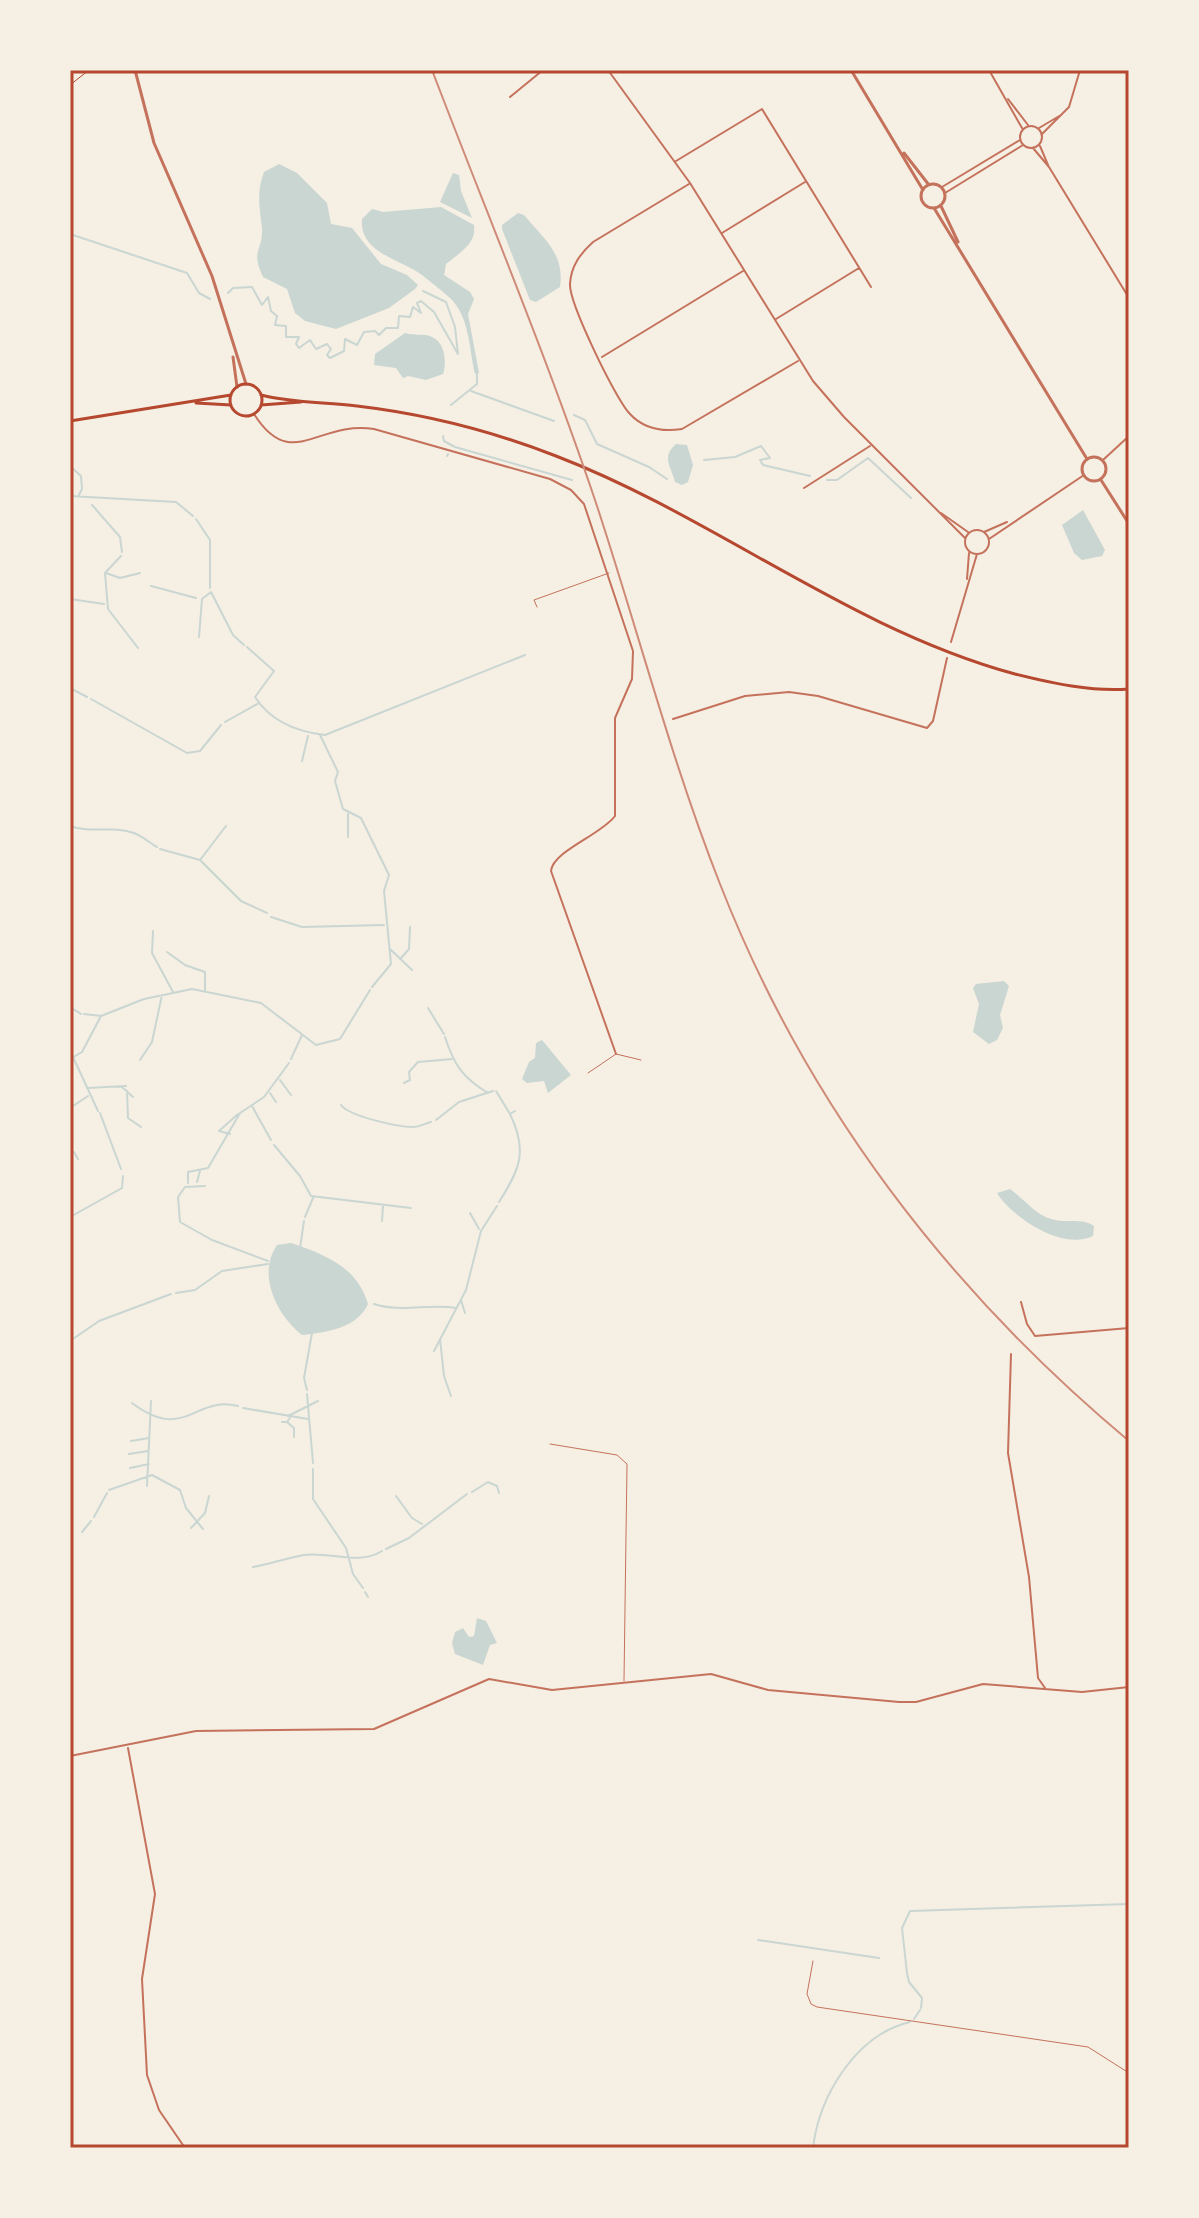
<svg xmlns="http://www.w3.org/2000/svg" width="1199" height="2218" font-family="Mulish,sans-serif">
	<rect width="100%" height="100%" fill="#f6efe4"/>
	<path fill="#c9d6d2" d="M279,164L297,173L327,203L331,224L352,228L381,264L407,275L418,285L415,289L389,308L336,329L305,321L295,313L287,289L263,277C250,249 263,252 262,229C260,207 256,194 264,172Z
		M453,173L459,175L461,191L472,218L440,202Z
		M441,207L474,225C477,244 459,253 446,264L444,275L470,292L474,299L468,314L479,373L475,374C469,349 470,317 450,298C445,293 428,280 422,275C401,259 359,253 362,219L372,209L383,212Z
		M518,213L524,215C544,239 565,254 560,287L536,302L530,300L502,229V225Z
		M405,333C413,336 424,333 432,337C445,342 447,363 443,374L426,380L408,376L403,378L396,368L374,365L375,354Z
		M676,444L687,445L693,465L688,482L682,485L675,482C671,466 661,457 676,444Z
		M1083,510L1105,550L1102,556L1082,560L1074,553L1062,525Z
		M1004,981L1009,986L1000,1015L1003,1028L997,1040L989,1044L973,1032L979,1004L973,988L976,984Z
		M542,1040L571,1075L548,1093L544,1081L527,1083L522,1079L529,1062L535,1058L536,1043Z
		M1010,1189C1024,1199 1035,1214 1051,1219C1066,1224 1081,1217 1094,1226L1093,1236C1062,1251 1012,1217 997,1193Z
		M291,1243C326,1255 357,1267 368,1304C356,1329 327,1332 302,1335C276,1314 257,1274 277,1245Z
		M477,1618L486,1621L497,1643L490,1645L483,1665L455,1654L452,1643L455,1632L463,1628L469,1637L474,1636Z"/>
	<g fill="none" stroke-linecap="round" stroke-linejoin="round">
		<path stroke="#c9d6d2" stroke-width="2" d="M70,234L187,273L199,293L210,299
			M228,293L233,288L252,287L262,305L268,297L271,311L277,316L275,325L286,326V337H299L296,344L299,348L310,340L316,349L327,344L331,349L327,355L330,358L344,351L345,339L357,345L364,332L375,331L379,335L386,328H398L399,316L410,317L413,307L421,313L417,303L421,301L434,312L458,354L455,327L446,302L423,291
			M471,391L554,421
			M451,405L477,384V374
			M574,415L585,420L597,444L649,467L667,479
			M443,436L444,441L455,447L572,480
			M447,456L448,454
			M704,460L735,457L761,446L770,458L760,460L763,465L810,476
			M70,466L81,476L82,489L79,495
			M827,480H837L868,458L911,498
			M70,496L176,502L193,516
			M92,505L120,537L122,552
			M196,519L210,540V588
			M121,556L105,573L108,609L138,648
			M106,573L120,578L140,573
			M151,586L196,598
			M70,599L104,604
			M199,637L202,599L211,592L233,635L244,645
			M247,647L274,671L255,697C271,722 299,732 325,735L525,655
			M70,688L87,697
			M91,699L187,753L200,751L221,725
			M225,722L259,703
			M320,735L338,772L335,781L343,809L361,818L389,875L384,891L391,964L372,987
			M302,761L308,736
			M348,814V837
			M70,826C91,834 113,825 134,833C142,836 150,843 157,847
			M160,849L200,860L241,901L267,913
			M200,860L226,826
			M271,917L302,927L384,925
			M153,931L152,953L173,992
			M390,949L412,970
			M167,952L185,965L205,972V990
			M401,958L409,949L410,927
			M70,1007L81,1014
			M428,1008L444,1034
			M84,1014L101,1016L144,999L192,989L261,1003L316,1045L340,1039L370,990
			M445,1037C454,1065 463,1078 488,1093
			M73,1057L98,1111
			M70,1059L82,1052L101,1016
			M291,1059L302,1035
			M140,1060L152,1042L162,995
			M280,1080L291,1095
			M404,1083L410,1080L409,1072L418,1062L452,1059
			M122,1087L133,1097
			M87,1088L126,1086
			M127,1091L128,1118L141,1127
			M496,1091L510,1114L515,1111
			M270,1093L276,1102
			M341,1105C349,1116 397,1127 413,1127C419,1127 426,1123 431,1122
			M252,1106L271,1140
			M70,1108L88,1096
			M100,1113L121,1169
			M436,1120L459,1102L493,1091
			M230,1134L219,1131L238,1114
			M70,1137L72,1145
			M274,1145L300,1176L311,1196L411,1208
			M74,1152L78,1159
			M197,1182L200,1171
			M188,1183V1172L208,1168L240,1113L264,1097L289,1063
			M205,1186L185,1187L178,1197L180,1222L212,1240L268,1261
			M499,1202C520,1169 528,1151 510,1114
			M470,1213L479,1229
			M70,1217L122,1188L123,1176
			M305,1217L313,1198
			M382,1221L383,1206
			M300,1248L304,1221
			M176,1293L195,1290L222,1271L268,1264
			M461,1300L465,1313
			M374,1304C401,1313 429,1303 456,1308
			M440,1339L444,1376L451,1396
			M70,1341L99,1321L171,1294
			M434,1351L466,1290L481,1231L497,1206
			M70,1353L72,1342
			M307,1390L304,1378L312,1333
			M307,1394L313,1463
			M132,1403C185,1443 194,1395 238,1406
			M243,1408L308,1419
			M288,1416L318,1401
			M282,1422H287L290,1418
			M287,1422L294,1428V1437
			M131,1441L149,1438
			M129,1454L148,1451
			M130,1468L149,1464
			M313,1469V1499L346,1548L353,1574L363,1588
			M147,1486L151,1401
			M109,1490L152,1475L180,1490L186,1508L203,1529
			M472,1492L488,1482L497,1486L499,1493
			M396,1496L412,1518L422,1524
			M94,1517L107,1493
			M191,1528L205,1513L209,1496
			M82,1532L91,1521
			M386,1549L409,1538L467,1494
			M253,1567C270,1564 287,1558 304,1555C329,1551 358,1566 382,1551
			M365,1592L368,1597
			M758,1940L879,1958
			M921,2008L922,1998L909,1982L907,1973L902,1928L910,1911L1129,1904
			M914,2019L920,2010
			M813,2148C819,2097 855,2035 910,2022"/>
		<path stroke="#b5482f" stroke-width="1" d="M70,85L89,70"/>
		<path stroke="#c5725c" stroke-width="1" d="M537,607L534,600L609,573
			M588,1073L616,1054L641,1060
			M550,1444L617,1455L627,1464L624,1681
			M813,1961L807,1994L811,2004L817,2007L1088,2047L1129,2073"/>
		<path stroke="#c5725c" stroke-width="2" d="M608,70L690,183L813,381L844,417L965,538
			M989,70L1022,128
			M510,97L543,70
			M1008,99L1028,125
			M1020 137a11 11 0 1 1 22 0a11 11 0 1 1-22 0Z
			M1039,128L1061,115
			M1042,134L1069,107L1080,70
			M1040,146L1048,165
			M1033,148L1049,167L1129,298
			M676,161L762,109L871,287
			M689,184L593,242C580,254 571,266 570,284C569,303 616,400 630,414C644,429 663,432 682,429L798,361
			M942,187L1020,140
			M945,193L1023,145
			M722,233L805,182
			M776,319L859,268
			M602,357L743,271
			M254,414C291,473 318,420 374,429L550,479L571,490L584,504L633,651L632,679L615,718V816C601,835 553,851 551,871L616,1054
			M1103,460L1129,436
			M804,488L870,446
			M941,513L968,532
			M965 542a12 12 0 1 1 24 0a12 12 0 1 1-24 0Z
			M984,532L1007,522
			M989,539L1084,475
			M967,579L969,553
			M951,642L977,554
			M673,719L745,696L789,692L818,696L927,728L933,721L947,658
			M1021,1302L1027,1324L1035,1336L1129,1328
			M1011,1354L1008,1453L1029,1577L1038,1678L1045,1688
			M128,1748L155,1894L142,1979L147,2075L159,2110L185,2148
			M70,1756L196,1731L374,1729L489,1679L552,1690L711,1674L768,1690L899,1702H916L983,1684L1082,1692L1129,1687"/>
		<path stroke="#c5725c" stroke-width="3" d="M135,70L154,143L212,276L246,384
			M851,70L923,190
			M904,153L929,185
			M921 196a12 12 0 1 1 24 0a12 12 0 1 1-24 0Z
			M941,206L958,242
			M934,208L1087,459
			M233,357L237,387
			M1082 469a12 12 0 1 1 24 0a12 12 0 1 1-24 0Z
			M1101,480L1129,524"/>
		<path stroke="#b5482f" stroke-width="3" d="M230 400a16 16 0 1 1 32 0a16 16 0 1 1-32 0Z
			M261,395C292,403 325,402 357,406C425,414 492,431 556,456C715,517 849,629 1015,674C1052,683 1091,692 1129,689
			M196,403L231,405
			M261,405L301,402
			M70,421L231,395"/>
		<path stroke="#cf8b77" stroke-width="2" d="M432,70C487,214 547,357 596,503C638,630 671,760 720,884C806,1104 948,1290 1129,1441"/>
	</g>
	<rect width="1199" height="2218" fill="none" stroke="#f6efe4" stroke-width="144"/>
	<rect x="72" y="72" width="1055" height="2074" fill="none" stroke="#b5482f" stroke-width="3"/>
</svg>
